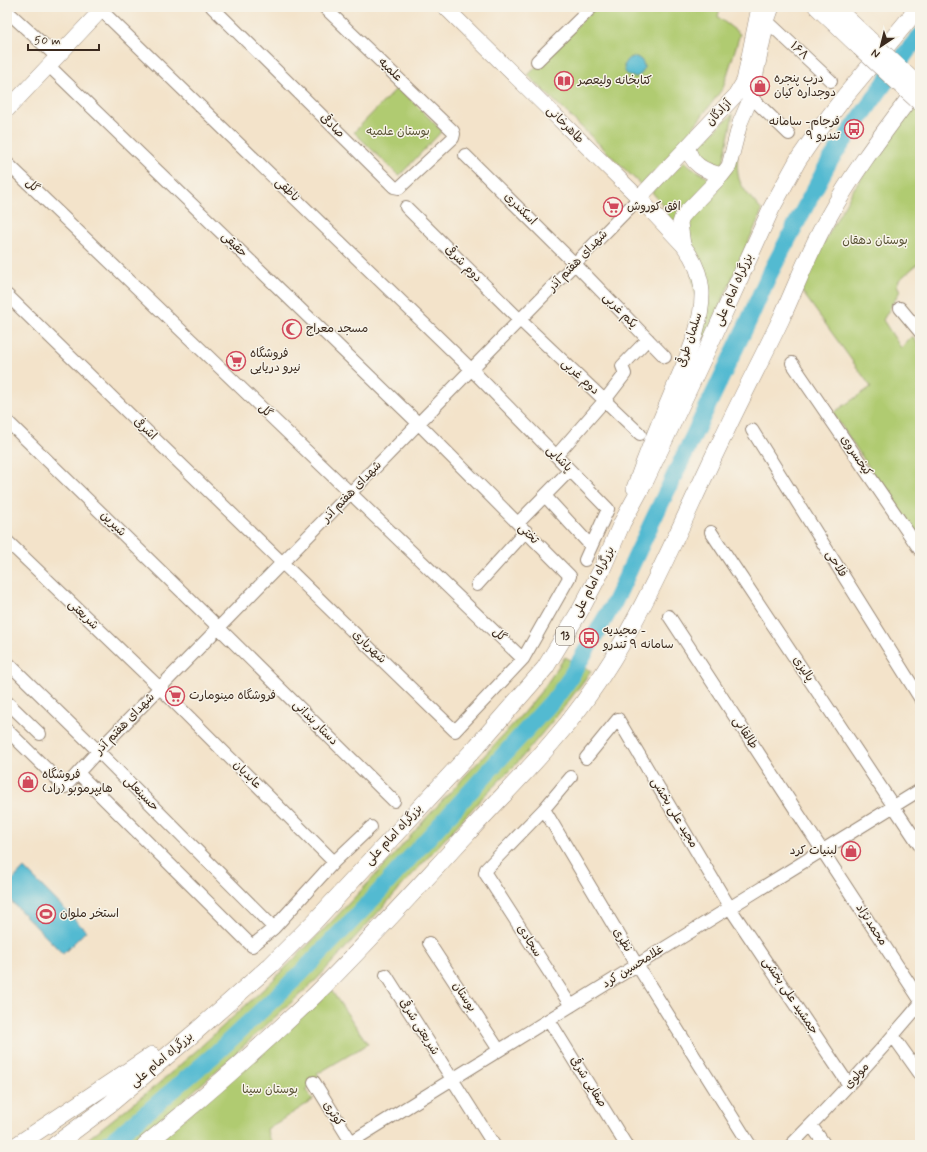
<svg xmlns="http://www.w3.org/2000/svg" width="927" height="1152" font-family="Mynerve,'Playpen Sans Arabic',sans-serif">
	<rect width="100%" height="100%" fill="#f7f3e8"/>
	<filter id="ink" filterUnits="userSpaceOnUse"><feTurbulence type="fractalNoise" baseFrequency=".025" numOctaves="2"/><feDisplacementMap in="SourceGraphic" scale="8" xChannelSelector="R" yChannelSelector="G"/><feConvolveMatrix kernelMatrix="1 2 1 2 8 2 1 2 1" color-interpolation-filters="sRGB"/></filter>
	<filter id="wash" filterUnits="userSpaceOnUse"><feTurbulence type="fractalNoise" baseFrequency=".012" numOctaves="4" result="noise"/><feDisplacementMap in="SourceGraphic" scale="16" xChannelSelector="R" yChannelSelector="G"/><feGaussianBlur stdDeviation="0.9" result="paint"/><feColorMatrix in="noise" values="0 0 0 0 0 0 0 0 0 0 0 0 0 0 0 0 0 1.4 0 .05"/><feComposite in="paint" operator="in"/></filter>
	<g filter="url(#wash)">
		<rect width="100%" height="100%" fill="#f3e3ca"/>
		<path fill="#b0cb71" stroke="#767a48" d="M596,7H720L718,17L740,34L723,88L679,146L641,185L528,75Z
			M398,87L442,131L399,176L354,132Z
			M913,106L920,112V262L899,280L897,285L900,291L883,320L901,348L912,336L920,347V544L833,413L871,387L801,290L818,253L853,190Z
			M733,114L722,168L715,167L701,160L695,148Z
			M737,153C737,162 737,171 739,179C743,191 755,202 762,211L699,353L694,351L702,327L683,228Z
			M685,161L690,166L711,180L672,224L662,204L652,192Z
			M565,657L591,671L565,706L518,762L483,797L372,919L317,979L273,1019L214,1073L145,1134L130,1145H80L158,1084L197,1050L269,984L335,918L386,864L428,816L483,757L524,712L543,689Z
			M331,990L368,1044L317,1074L321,1080L306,1090L313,1100L267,1129L268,1136L274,1145H154Z"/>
		<path fill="#53bad1" stroke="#477278" d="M624 67a10 10 0 1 1 20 0a10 10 0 1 1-20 0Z
			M24,868L86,931L63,954L7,897V886Z"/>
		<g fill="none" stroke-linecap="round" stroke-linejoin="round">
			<path stroke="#53bad1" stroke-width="17" d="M106,1145L152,1108L215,1054L299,975L366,906L557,696L568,681L614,603L652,522L749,320L768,277L829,162L908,50L920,36"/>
		</g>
	</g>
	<g filter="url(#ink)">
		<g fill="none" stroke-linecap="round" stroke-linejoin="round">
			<defs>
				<path id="minor" d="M212,7L394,187L399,188L453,138L454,134L453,131L324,7
					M101,10L472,370L608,509L585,560
					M7,11L57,57
					M767,21L831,81
					M537,61L592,7
					M751,97L789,134
					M465,155L575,264L665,357
					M7,163L523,659
					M406,207L520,320L640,434
					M7,295L455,731L523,659L570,576L419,424L49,66
					M900,308L920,332
					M792,363L920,550
					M7,421L219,628L394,801
					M752,430L920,698
					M556,456L605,400L625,374L622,366L648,339
					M545,496L591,546
					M518,523L570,470
					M711,532L920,846
					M7,541L160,688L334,862
					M477,585L526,531
					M669,616L920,1000
					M7,662L98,751L274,928
					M7,702L40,734
					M7,730L65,787L98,751L639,198
					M586,758L618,719L730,908L849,1085
					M78,773L252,946L274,928L334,862L371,827
					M571,777L544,809L637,965L750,1145
					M544,809L486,869L485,873L571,1006
					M429,943L499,1050
					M386,975L494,1145
					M549,1020L626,1145
					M893,1036L920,1074
					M314,1082L353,1145
					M811,1125L825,1145
					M346,1145L920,790
					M791,1145C836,1100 879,1053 920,1004"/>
				<path id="major" d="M445,7L639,198L683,245C694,259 701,274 702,292C703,329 683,364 670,397C657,427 645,457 634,488
					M816,7L859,48
					M836,7L868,37
					M7,110L104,7
					M688,146C690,165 705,171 722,175
					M639,198L735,96L744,81L759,7
					M683,245L680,223L682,217L688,210L722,175L729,166L740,123L751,97L767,21L772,7"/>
				<path id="highway" d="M17,1145L152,1055
					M55,1145L110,1104L193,1034L271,965L315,921L477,746L545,668L581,609L602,569L622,523L646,479L713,337L771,209L798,160L816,134L845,96L919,7
					M145,1145C204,1097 261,1047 315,995C368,943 417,888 467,834C495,803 526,773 553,741C575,716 594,689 612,660C655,589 686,513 722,439C741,398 762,359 781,319C797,284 810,249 829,216C855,169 888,127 920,84"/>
			</defs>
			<use href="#minor" stroke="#978674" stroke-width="14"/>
			<use href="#major" stroke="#978674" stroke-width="16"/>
			<use href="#highway" stroke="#978674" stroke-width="18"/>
			<use href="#minor" stroke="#fff" stroke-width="12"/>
			<use href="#major" stroke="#fff" stroke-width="15"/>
			<use href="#highway" stroke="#fff" stroke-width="17"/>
			<defs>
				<path id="major-bridge" d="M868,37L920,86
					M859,48L920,104"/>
			</defs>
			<use href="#major-bridge" stroke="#978674" stroke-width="16" stroke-linecap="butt"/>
			<use href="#major-bridge" stroke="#fff" stroke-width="15"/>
		</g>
	</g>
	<defs>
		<symbol id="library-ring" viewBox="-11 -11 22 22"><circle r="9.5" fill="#f7f3e8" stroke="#d1495b" stroke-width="1.5"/><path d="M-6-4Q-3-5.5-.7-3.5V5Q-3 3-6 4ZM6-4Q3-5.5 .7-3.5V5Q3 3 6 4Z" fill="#d1495b"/></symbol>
		<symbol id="shop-ring" viewBox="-11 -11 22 22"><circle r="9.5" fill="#f7f3e8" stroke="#d1495b" stroke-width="1.5"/><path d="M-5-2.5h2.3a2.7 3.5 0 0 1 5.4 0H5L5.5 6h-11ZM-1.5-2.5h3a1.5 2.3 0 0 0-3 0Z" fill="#d1495b"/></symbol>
		<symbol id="bus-ring" viewBox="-11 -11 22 22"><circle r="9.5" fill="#f7f3e8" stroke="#d1495b" stroke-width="1.5"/><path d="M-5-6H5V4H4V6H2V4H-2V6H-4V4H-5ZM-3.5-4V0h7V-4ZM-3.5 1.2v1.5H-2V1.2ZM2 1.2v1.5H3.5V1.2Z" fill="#d1495b"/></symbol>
		<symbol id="supermarket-ring" viewBox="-11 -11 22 22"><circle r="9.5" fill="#f7f3e8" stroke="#d1495b" stroke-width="1.5"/><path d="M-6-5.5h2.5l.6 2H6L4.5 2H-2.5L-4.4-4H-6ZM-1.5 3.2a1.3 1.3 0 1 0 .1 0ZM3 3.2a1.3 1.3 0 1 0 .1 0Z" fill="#d1495b"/></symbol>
		<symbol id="mosque-ring" viewBox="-11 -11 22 22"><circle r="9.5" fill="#f7f3e8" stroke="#d1495b" stroke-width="1.5"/><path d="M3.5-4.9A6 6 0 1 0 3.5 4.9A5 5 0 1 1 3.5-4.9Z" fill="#d1495b"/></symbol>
		<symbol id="stadium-ring" viewBox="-11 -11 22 22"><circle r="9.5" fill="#f7f3e8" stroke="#d1495b" stroke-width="1.5"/><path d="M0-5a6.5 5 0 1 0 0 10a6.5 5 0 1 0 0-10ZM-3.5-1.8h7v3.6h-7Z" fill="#d1495b"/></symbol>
	</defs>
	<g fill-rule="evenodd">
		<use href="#library-ring" x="553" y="70" width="22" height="22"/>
		<use href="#shop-ring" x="749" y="75" width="22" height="22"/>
		<use href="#bus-ring" x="843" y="118" width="22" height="22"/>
		<use href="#supermarket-ring" x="602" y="196" width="22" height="22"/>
		<use href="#mosque-ring" x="281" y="318" width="22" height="22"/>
		<use href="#supermarket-ring" x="225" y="350" width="22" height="22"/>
		<use href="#bus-ring" x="578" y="627" width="22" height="22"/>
		<use href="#supermarket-ring" x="164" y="685" width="22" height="22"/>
		<use href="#shop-ring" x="17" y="771" width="22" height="22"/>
		<use href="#shop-ring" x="840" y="840" width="22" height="22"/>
		<use href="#stadium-ring" x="35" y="903" width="22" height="22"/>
	</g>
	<g text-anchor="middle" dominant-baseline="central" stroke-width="3" stroke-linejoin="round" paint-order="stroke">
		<rect fill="#f7f3e8" stroke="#73665b" stroke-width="1" x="556" y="627" width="18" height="18" rx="3"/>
		<g font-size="11" font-weight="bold" fill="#3b2a1e">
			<text x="565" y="636">13</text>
		</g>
		<g font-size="12" fill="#3b2a1e" stroke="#f7f3e8">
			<text transform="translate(799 51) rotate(43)">۱۶۸</text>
			<text transform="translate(390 70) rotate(44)">علمیه</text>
			<text transform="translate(719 113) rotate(-47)">آزادگان</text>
			<text transform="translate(565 125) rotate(45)">طاهرخانی</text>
			<text transform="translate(332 126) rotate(45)">صادقی</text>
			<text transform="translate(32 186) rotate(44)">گل</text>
			<text transform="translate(287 190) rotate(44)">ناطقی</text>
			<text transform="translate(520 209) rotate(45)">اسکندری</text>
			<text transform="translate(234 245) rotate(44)">حقیقی</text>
			<text transform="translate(578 261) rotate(-46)">شهدای هفتم آذر</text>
			<text transform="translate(463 264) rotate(45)">دوم شرقی</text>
			<text transform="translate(734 290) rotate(-66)">بزرگراه امام علی</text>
			<text transform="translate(620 311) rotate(46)">یکم غربی</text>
			<text transform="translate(690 340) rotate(-72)">سلمان طرقی</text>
			<text transform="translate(580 377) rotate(43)">دوم غربی</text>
			<text transform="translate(265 411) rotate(44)">گل</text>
			<text transform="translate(145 429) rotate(44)">اشرفی</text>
			<text transform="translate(856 456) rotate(56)">کیخسروی</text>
			<text transform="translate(559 459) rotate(46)">پاشایی</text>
			<text transform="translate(352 492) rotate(-46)">شهدای هفتم آذر</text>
			<text transform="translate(113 524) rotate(44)">شیرین</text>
			<text transform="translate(528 534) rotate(45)">تختی</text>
			<text transform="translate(836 564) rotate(58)">فلاحی</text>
			<text transform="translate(594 582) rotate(-63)">بزرگراه امام علی</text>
			<text transform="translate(83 615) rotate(44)">شریعتی</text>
			<text transform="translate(499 635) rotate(44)">گل</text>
			<text transform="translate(369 647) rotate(44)">شهریاری</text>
			<text transform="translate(803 669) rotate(56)">پالیزی</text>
			<text transform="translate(315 723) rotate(45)">دستار بندانی</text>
			<text transform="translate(125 724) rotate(-46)">شهدای هفتم آذر</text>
			<text transform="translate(745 733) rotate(57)">طالقانی</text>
			<text transform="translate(247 775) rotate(45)">عابدیان</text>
			<text transform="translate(141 794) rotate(45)">حسینعلی</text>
			<text transform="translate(674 813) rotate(59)">مجید علی بخشی</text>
			<text transform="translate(394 835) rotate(-47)">بزرگراه امام علی</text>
			<text transform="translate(871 925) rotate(57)">محمدنژاد</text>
			<text transform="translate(622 940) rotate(59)">نظری</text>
			<text transform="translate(529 941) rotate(57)">سجادی</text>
			<text transform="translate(633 967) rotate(-32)">غلامحسین کرد</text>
			<text transform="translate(790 996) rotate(56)">جمشید علی بخشی</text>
			<text transform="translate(464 997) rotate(57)">بوستان</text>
			<text transform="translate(419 1027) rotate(58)">شریعتی شرقی</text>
			<text transform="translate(162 1060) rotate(-40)">بزرگراه امام علی</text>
			<text transform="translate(857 1076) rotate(-48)">مولوی</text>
			<text transform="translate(588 1082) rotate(58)">صفایی شرقی</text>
			<text transform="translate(333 1114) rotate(57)">کوثری</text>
		</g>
		<g font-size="12" fill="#3b2a1e" stroke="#f7f3e8" text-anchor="start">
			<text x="774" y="79">درب پنجره<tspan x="774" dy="14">دوجداره کیان</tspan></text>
			<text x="578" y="81">کتابخانه ولیعصر</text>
			<text x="840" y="122" text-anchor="end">فرجام- سامانه<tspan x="840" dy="14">۹ تندرو</tspan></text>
			<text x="627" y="207">افق کوروش</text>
			<text x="306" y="329">مسجد معراج</text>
			<text x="250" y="354">فروشگاه<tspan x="250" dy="14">نیرو دریایی</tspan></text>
			<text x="603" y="631">مجیدیه -<tspan x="603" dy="14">سامانه ۹ تندرو</tspan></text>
			<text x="189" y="696">فروشگاه مینومارت</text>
			<text x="42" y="775">فروشگاه<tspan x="42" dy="14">هایپرموبو (راد)</tspan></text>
			<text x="837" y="851" text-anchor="end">لبنیات کرد</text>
			<text x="60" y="914">استخر ملوان</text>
		</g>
		<g font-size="12" fill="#585233" stroke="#f7f3e8">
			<text x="398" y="132">بوستان علمیه</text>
			<text x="875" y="241">بوستان دهقان</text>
			<text x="270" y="1090">بوستان سینا</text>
		</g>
	</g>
	<rect width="927" height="1152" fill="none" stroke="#f7f3e8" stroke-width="24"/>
	<g transform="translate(881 46) rotate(215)" stroke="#f7f3e8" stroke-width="3" paint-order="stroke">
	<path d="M0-3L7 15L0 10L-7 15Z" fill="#3b2a1e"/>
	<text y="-6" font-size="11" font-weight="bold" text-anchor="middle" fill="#3b2a1e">N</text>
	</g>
	<path d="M28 44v6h71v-6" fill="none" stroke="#3b2a1e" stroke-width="2"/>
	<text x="34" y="44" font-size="12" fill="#3b2a1e" stroke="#f7f3e8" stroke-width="3" paint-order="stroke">50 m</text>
</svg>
